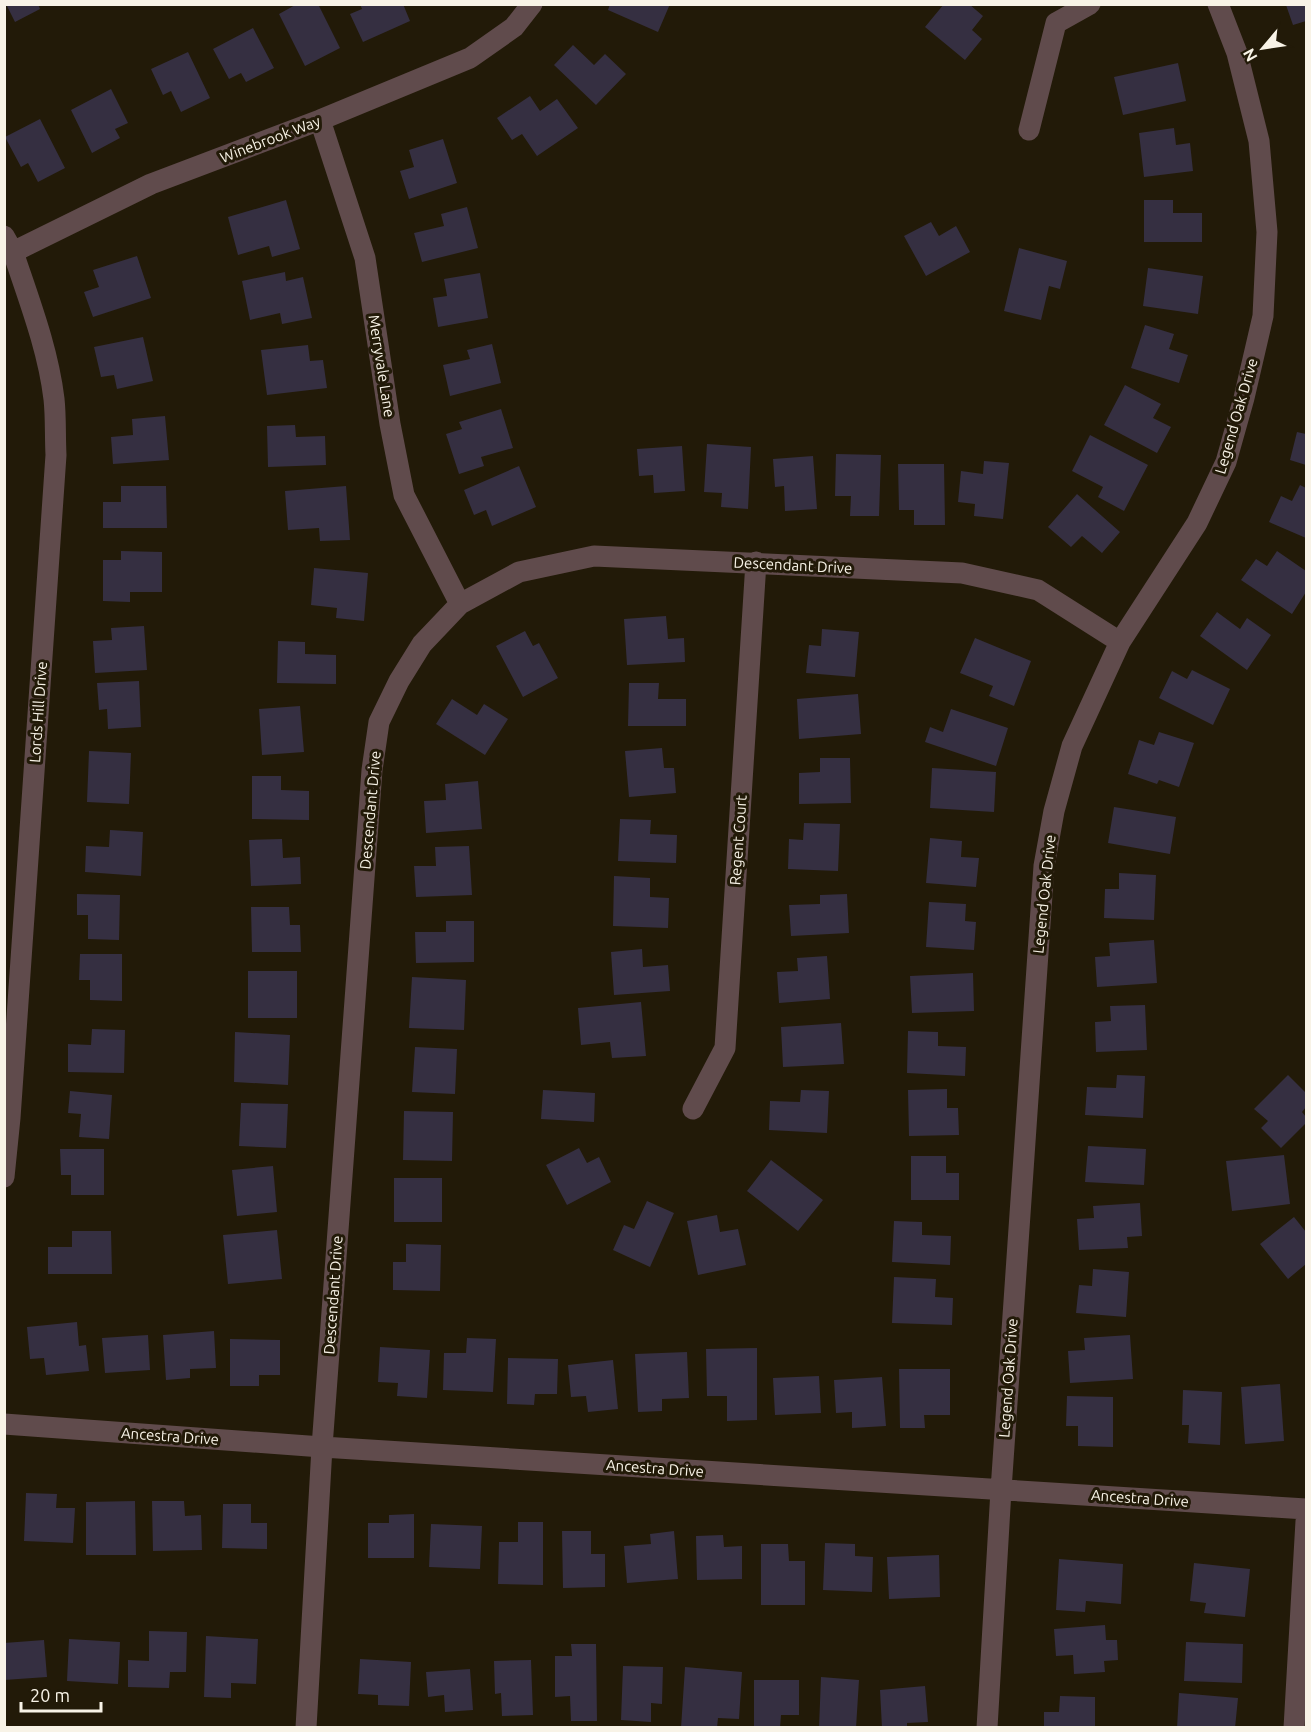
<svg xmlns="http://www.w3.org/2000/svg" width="1311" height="1732" font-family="Ubuntu,sans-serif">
	<rect width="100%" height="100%" fill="#221a08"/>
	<path fill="#352f41" d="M6,4H38L40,9L15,22Z
		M297,4H318L340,48L305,66L279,14Z
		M360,4H403L410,21L363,42L350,14L362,9Z
		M610,4H670L658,32L608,10Z
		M944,4H969L983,16L972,30L982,39L965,60L925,27Z
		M1286,5H1306V21L1293,25Z
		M253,28L274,68L246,82L241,73L229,79L213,49Z
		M573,45L594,65L605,54L626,74L596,105L554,65Z
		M188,52L210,98L181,112L171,91L163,95L151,69Z
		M1178,63L1186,101L1123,115L1114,77Z
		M111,89L128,123L115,129L120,138L92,153L71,110Z
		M530,96L540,111L557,99L578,128L537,156L522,134L512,140L497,118Z
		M40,119L65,168L38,182L28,163L21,167L5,137Z
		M1174,128L1176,145L1190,143L1193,171L1144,177L1139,133Z
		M443,139L457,183L409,199L400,171L414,167L409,150Z
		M286,200L300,249L272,257L269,246L238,255L228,217Z
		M1144,200H1173V213H1202V242H1144Z
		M467,207L478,248L422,262L414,233L444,226L441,214Z
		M931,222L939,236L956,226L970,252L926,276L904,236Z
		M1019,248L1067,261L1060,289L1049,286L1041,320L1004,311Z
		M137,256L151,298L93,317L84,292L99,287L93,270Z
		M1148,268L1203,276L1198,314L1143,306Z
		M285,272L286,281L303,277L312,318L282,324L280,313L250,320L242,281Z
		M480,273L488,318L438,327L433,298L447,296L444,279Z
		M1145,325L1174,334L1169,349L1188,355L1179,383L1131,368Z
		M143,337L153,381L117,389L114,375L101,377L94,347Z
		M492,344L501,383L450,396L443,365L470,359L467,350Z
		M308,345L310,361L323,360L327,388L267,395L261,350Z
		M1125,385L1161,404L1153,418L1171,427L1157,453L1104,425Z
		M501,409L513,448L481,457L484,466L459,474L446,434L462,429L459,422Z
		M165,416L169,460L113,464L111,437L133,435L132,419Z
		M295,425L296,437L325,436L326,465L268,467L267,426Z
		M1297,432L1306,434V465L1290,460Z
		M1090,435L1148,465L1124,511L1098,497L1103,487L1072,471Z
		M707,444L751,447L748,509L721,507L722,493L704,492Z
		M682,446L685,491L654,493L653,475L639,476L637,449Z
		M836,454L881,455L879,516H850L851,496H835Z
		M813,456L817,509L785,511L784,486L775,487L773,459Z
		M984,461L1009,463L1003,519L974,516L975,504L958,502L961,471L983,474Z
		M898,464H944L945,525H914V510H899Z
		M519,466L536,507L492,526L486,510L474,515L464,490Z
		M1300,485L1306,488V538L1269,522L1281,496L1292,501Z
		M121,486H166L167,528H103V502H121Z
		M346,486L350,540L320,541L319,528L288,530L285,491Z
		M1077,494L1120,532L1102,553L1082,536L1071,547L1048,527Z
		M121,551L162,552V592H130V602L103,601V560H121Z
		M1277,551L1306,571V592L1292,614L1241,580L1256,559L1267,566Z
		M314,568L368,573L364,621L336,618L337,608L311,605Z
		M1217,612L1240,629L1247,618L1271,635L1247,670L1200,636Z
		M666,616L668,639L684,638L685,662L627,665L624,619Z
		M144,626L147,670L95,673L93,641L112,640L111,628Z
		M822,629L859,632L855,677L806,673L809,645L821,646Z
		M525,631L533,646L539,643L558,678L523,697L496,646Z
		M975,638L1031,661L1014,706L989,696L993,686L960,673Z
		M278,641L305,642V654L336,655V684L277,683Z
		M1192,670L1230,689L1213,725L1159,698L1172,671L1187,679Z
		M139,681L141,727L108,729L107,709L99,710L97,683Z
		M629,683H659L658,699H686V726H628Z
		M858,694L861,734L799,739L797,699Z
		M452,699L477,715L484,704L508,719L485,755L436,724Z
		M300,706L304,752L262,755L259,709Z
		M951,709L1008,728L996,766L925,742L930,727L943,732Z
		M1159,732L1194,743L1179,787L1159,780L1157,784L1128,774L1139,740L1154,745Z
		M662,748L664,768H674L676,793L629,797L625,751Z
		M89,751L131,753L129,804L87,802Z
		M820,758H850L851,803L799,804V773L820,772Z
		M932,768L996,772L994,812L930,808Z
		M252,776H281V790L309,791V820L252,819Z
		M478,781L482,829L426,833L424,801L446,800L445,784Z
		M1114,807L1176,817L1170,854L1108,843Z
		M620,819L651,820L650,834L677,835L676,863L618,861Z
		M804,823L840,824L838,871L788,869L789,839L803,840Z
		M110,830L143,832L141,876L85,872L86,846L109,847Z
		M930,838L962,841L961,857L979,858L976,887L926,883Z
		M282,839L283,858L300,857L301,884L251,886L249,840Z
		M469,846L472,895L416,897L414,866H436L435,847Z
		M1119,873L1156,875L1154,920L1104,918L1105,889H1119Z
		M614,876L650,878V897L669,898L668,928L613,926Z
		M77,894L120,895L119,940L88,939V915H77Z
		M847,894L849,933L791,936L789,905L820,904V895Z
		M929,902L966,904L965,921L976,922L974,950L926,947Z
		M251,907H289L290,925H300L301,952H252Z
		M446,921H474V962L416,963L415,932H446Z
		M1154,940L1157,983L1097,987L1095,957L1110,956L1109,943Z
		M642,949L643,967L668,965L670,991L614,995L611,952Z
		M80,954H122V1001L90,1000V980H79Z
		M827,956L830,999L779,1003L777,972L798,971L797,958Z
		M248,971H297V1018H248Z
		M973,973L974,1011L912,1013L910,976Z
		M412,977L466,980L464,1030L409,1028Z
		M641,1002L646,1056L612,1058L610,1042L581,1045L578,1008Z
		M1145,1005L1147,1050L1096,1052L1095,1022L1111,1021L1110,1006Z
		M841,1023L844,1064L783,1067L781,1027Z
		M92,1029L125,1030L124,1073L68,1072V1044L91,1045Z
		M908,1031L938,1032V1046L966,1047L965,1076L907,1073Z
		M235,1032L290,1035L288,1085L234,1082Z
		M415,1047L457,1049L455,1094L412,1092Z
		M1117,1075L1145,1076L1143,1118L1085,1115L1087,1087L1116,1088Z
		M1288,1075L1306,1093V1107L1302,1112L1306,1117V1123L1281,1148L1261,1128L1268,1121L1254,1109Z
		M947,1089V1108H958L959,1135L909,1136L908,1090Z
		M543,1090L595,1093L594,1122L541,1119Z
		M801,1090L829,1091L827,1133L769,1130L770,1101L800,1102Z
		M70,1091L112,1095L109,1139L79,1137L81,1114L68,1113Z
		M241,1103L288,1104L286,1148L239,1146Z
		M404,1111L453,1112L452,1161L403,1160Z
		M1088,1146L1146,1149L1144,1185L1085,1182Z
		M579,1148L587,1163L599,1157L611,1182L567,1205L546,1165Z
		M60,1149H104V1195H71V1175H61Z
		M1284,1155L1290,1204L1232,1211L1226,1161Z
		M911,1156H946V1173H959V1200H911Z
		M771,1160L823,1200L798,1231L747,1191Z
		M273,1166L277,1212L237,1216L232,1170Z
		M394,1178H442V1222H394Z
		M647,1201L674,1213L650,1267L613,1250L624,1225L634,1229Z
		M1140,1203L1142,1236L1127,1237L1128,1248L1079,1250L1077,1219L1094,1218L1093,1206Z
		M717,1215L720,1232L738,1229L746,1265L698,1275L687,1221Z
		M1294,1217L1306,1232V1264L1288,1279L1260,1244Z
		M894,1221L922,1222V1235L951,1236L950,1265L892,1262Z
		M277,1230L282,1279L228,1284L223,1235Z
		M72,1231H111L112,1274H48V1247H72Z
		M406,1244L441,1245L440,1291L393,1290V1262H406Z
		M1093,1269L1129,1272L1126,1317L1076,1313L1079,1285L1092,1286Z
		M894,1277L936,1279L935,1297L953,1298L952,1325L892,1323Z
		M77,1322L79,1346L86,1345L89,1371L46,1375L44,1358L30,1359L27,1327Z
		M214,1331L216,1368L190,1369V1378L166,1380L163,1335Z
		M148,1335L150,1370L105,1373L102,1338Z
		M1130,1335L1133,1379L1070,1383L1068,1351L1085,1350L1084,1338Z
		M467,1338L496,1339L493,1392L443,1390L444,1353H466Z
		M230,1339L280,1340V1375H259V1386H230Z
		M380,1347L430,1350L427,1398L397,1396L398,1383L378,1382Z
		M757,1348V1420L727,1421V1396H707L706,1349Z
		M687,1352L689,1398L662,1399V1411L638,1412L635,1354Z
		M508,1358L558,1359L557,1394H535L534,1405L507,1404Z
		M613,1360L618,1409L588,1412L586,1396L571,1397L568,1365Z
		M899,1369H950V1415H924L925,1428H900Z
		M819,1376L821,1413L775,1415L773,1378Z
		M882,1377L886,1426L852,1428V1412L836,1413L834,1380Z
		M1280,1384L1284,1441L1245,1444L1241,1387Z
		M1183,1390L1222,1392L1220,1445L1188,1443L1189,1425H1182Z
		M1067,1396L1113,1397V1447L1078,1446V1426H1066Z
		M26,1493L57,1494L56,1508H75L73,1543L24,1541Z
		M135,1501L136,1555H86V1502Z
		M152,1501H184L185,1516L201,1515L202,1550L153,1551Z
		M223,1504H251V1523H267V1549L222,1548Z
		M414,1514V1558H368V1523H389V1515Z
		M518,1522H543V1585L498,1584L499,1542H518Z
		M431,1524L482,1526L480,1569L429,1567Z
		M562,1531H591V1554H605V1587L563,1588Z
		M674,1531L678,1579L627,1583L624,1546L651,1544L650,1534Z
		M723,1535L724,1547L742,1546V1579L697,1580L696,1536Z
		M825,1543L855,1544V1556L873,1557L872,1592L823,1590Z
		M761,1544H788L789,1561H805V1605H761Z
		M939,1555L940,1597L889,1599L887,1557Z
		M1059,1559L1123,1564L1121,1604L1086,1601L1085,1612L1056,1610Z
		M1194,1563L1250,1569L1245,1617L1204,1613L1206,1603L1190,1601Z
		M1105,1625L1106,1640H1117L1118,1660L1104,1661L1105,1672L1074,1674L1073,1655L1056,1656L1054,1629Z
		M149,1631L187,1632L186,1672H170L169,1688L128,1687V1660L149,1661Z
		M206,1636L258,1639L256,1684L231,1683V1698L204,1697Z
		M69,1639L120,1642L118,1684L67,1681Z
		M44,1640L47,1677L4,1680V1643Z
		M1186,1642L1243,1644L1242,1683L1184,1681Z
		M571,1644H596L597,1721H571L570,1696L555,1697V1656H572Z
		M360,1659L411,1662L409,1706L378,1705V1695L358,1694Z
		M531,1660L533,1715L502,1716L501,1693L495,1694L494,1661Z
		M623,1666L663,1667L662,1704L651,1703V1722L621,1720Z
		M685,1667L742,1672L739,1719L718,1718L717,1728H681Z
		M470,1669L473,1710L445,1712L444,1695L428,1697L426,1672Z
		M821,1677L859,1680L856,1728H819Z
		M754,1680H799V1715H781L780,1728H754Z
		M925,1686L928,1722L907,1723V1728H882L880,1690Z
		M1179,1693L1238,1698L1235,1728H1177Z
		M1060,1696L1095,1697V1728H1044V1712H1059Z"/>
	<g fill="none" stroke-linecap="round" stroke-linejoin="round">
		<path stroke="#604b4c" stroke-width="21" d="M320,120L365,258L390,424L404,495L460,604
			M1029,130L1056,23L1090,4
			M4,236L13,252L151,184L320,120L470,58L514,27L532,4
			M693,1109L725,1048L756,562
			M4,1177L10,1118L56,455C55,437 56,417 54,399C48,349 29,300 13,252
			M4,1424L322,1447L1306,1509
			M306,1728L322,1447L372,770L379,722L399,681L422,644L460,604L519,572L594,556L962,573L1038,590L1120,642
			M987,1728L1001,1490L1044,866L1054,811L1072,746L1120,642L1197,523L1226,462L1244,398L1263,316L1267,232L1259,141L1237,53L1218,4
			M1294,1728L1306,1521"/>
	</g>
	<g text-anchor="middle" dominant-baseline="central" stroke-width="6" stroke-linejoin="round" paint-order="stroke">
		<g font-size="15" fill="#f8f3e7" stroke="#221a08">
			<text transform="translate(270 139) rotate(-21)">Winebrook Way</text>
			<text transform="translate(382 366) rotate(81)">Merryvale Lane</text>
			<text transform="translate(1236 416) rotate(-74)">Legend Oak Drive</text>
			<text transform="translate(793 565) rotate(3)">Descendant Drive</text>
			<text transform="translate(38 712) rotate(-86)">Lords Hill Drive</text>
			<text transform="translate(370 810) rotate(-85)">Descendant Drive</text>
			<text transform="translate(738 840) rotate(-86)">Regent Court</text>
			<text transform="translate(1044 894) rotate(-84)">Legend Oak Drive</text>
			<text transform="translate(333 1295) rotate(-86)">Descendant Drive</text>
			<text transform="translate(1008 1378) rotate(-86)">Legend Oak Drive</text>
			<text transform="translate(170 1436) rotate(4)">Ancestra Drive</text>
			<text transform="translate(655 1468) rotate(4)">Ancestra Drive</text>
			<text transform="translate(1140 1498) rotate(4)">Ancestra Drive</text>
		</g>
	</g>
	<rect width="1311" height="1732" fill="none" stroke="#f8f3e7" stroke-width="12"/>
	<g transform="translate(1263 48) rotate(241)" stroke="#221a08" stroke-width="4.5" paint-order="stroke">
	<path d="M0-4.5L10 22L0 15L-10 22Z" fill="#f8f3e7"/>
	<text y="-9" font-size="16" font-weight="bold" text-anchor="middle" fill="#f8f3e7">N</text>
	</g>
	<path d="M21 1702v9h80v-9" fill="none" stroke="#f8f3e7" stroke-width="3"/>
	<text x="30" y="1702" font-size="18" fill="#f8f3e7" stroke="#221a08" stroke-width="4.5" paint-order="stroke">20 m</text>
</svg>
